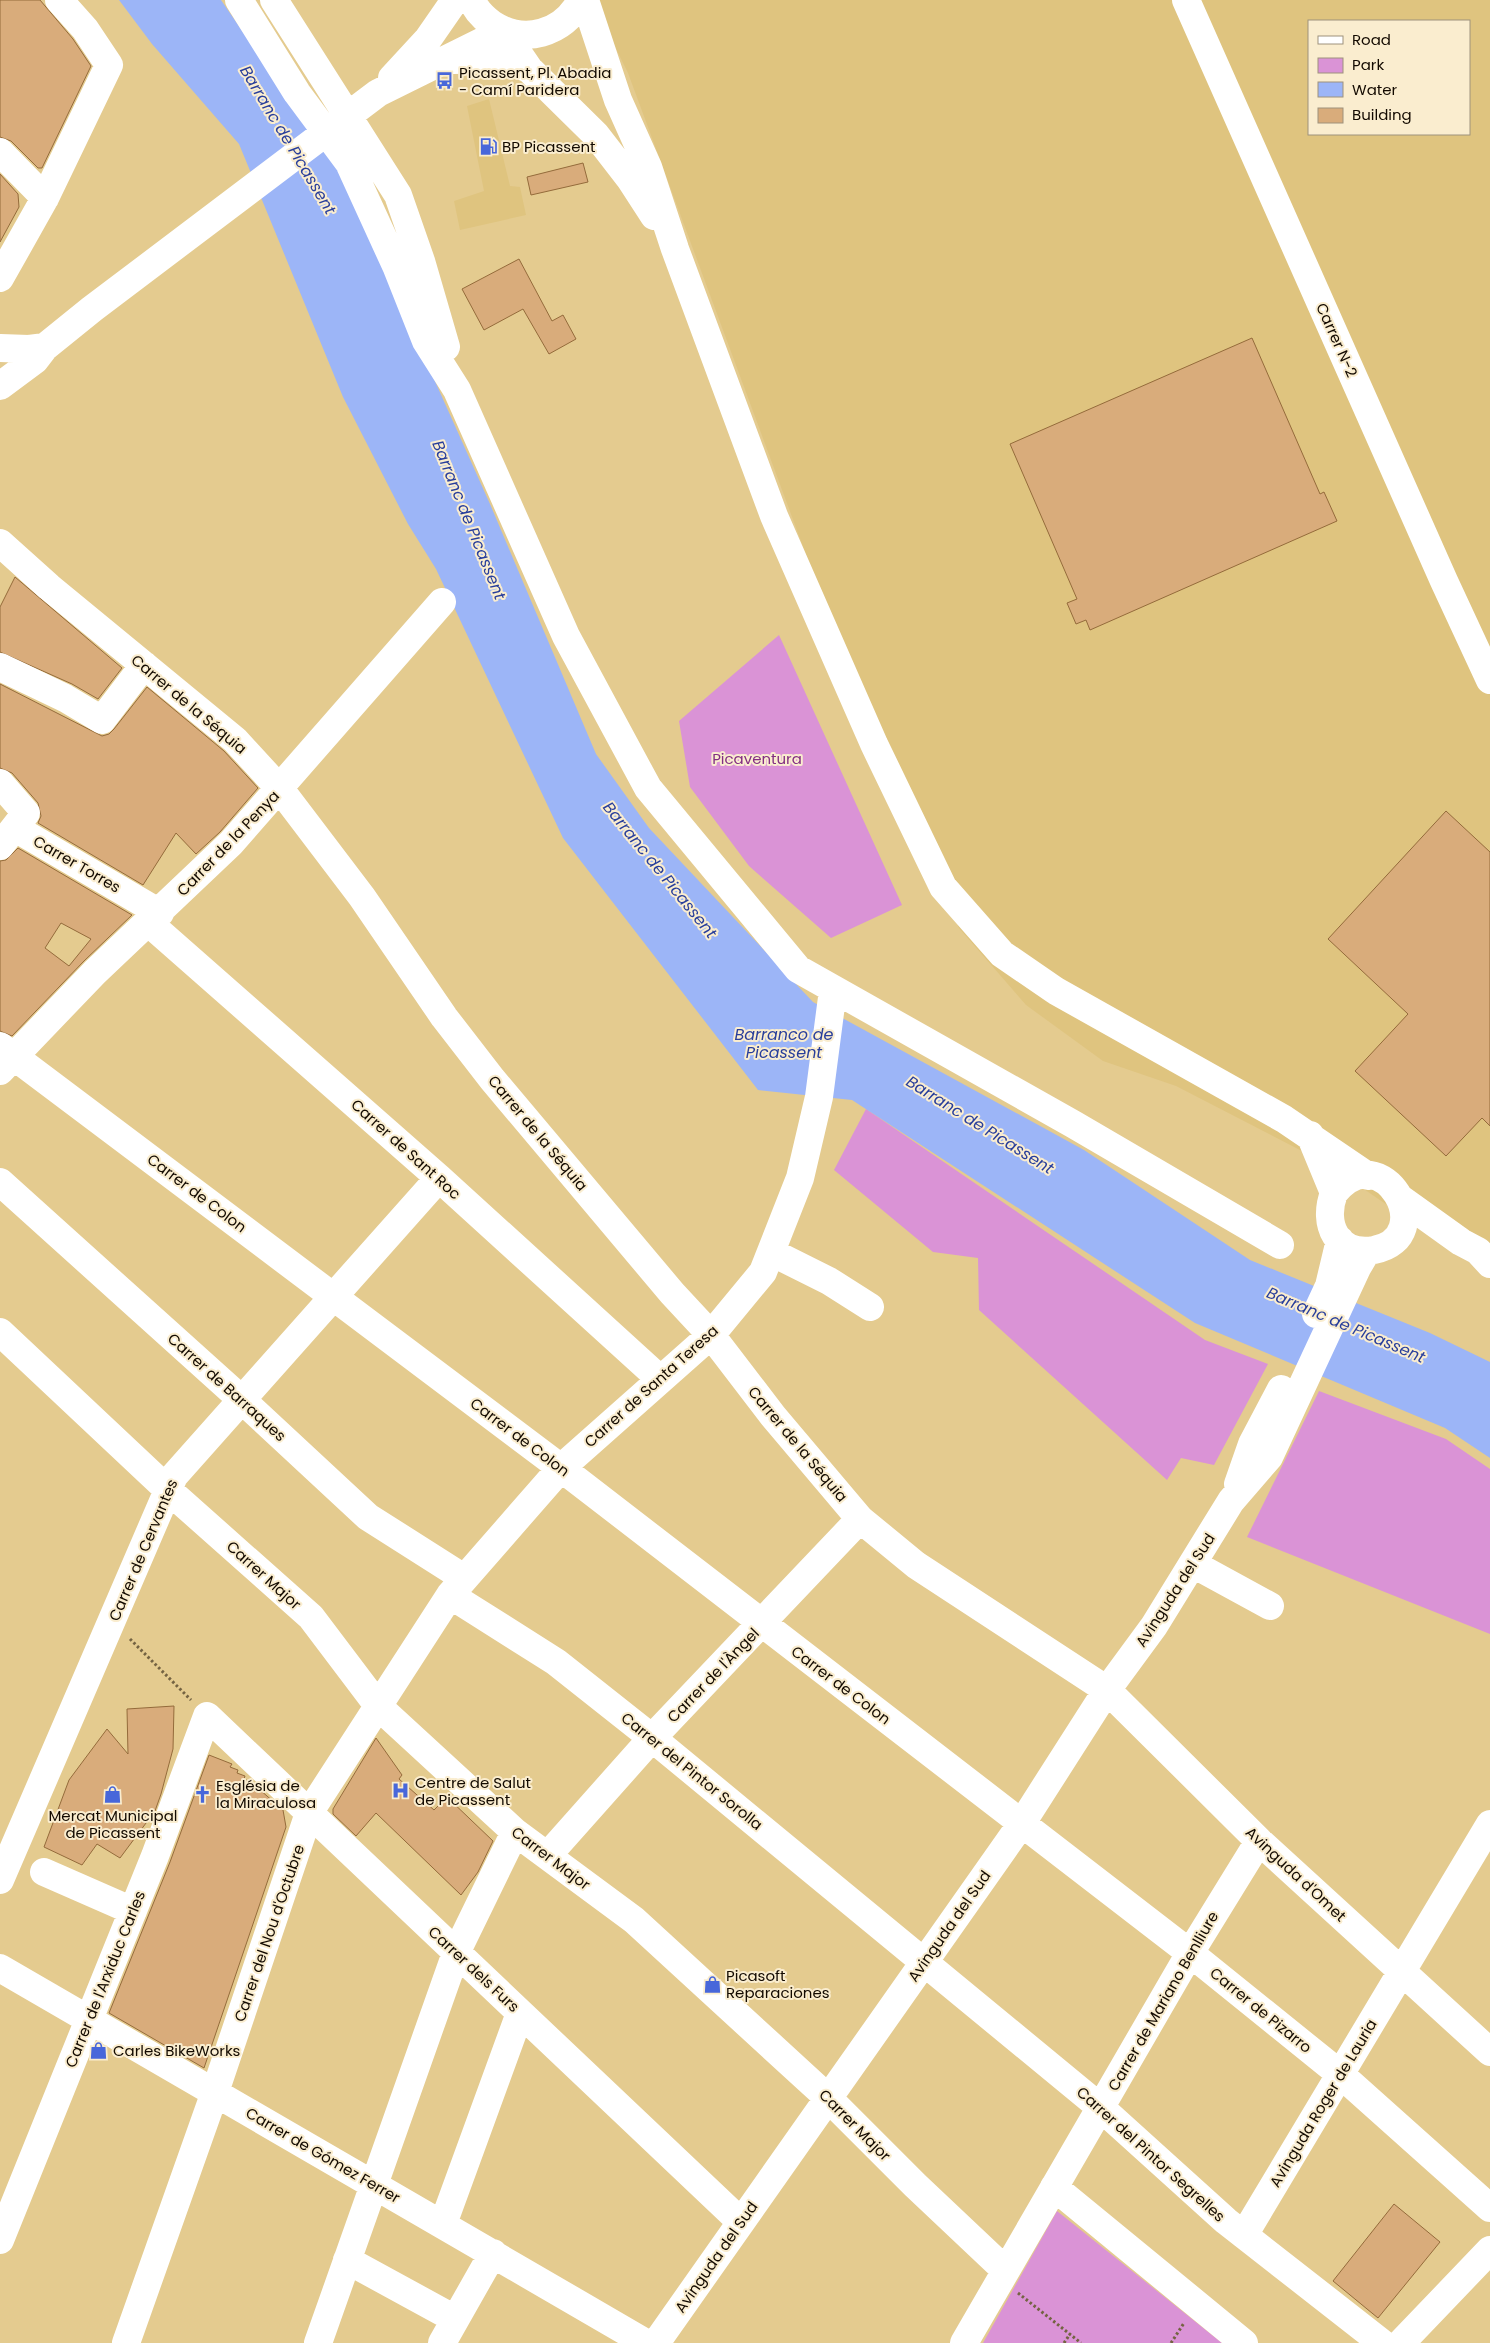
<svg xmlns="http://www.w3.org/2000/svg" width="1490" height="2343" font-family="Poppins,sans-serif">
	<rect width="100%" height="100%" fill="#e4cb8f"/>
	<path fill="#dfc47f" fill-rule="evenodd" d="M592,0H1490V1275L1327,1164L1176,1086L1103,1061L1026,1005L959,928L895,793L853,673L805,552L628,73ZM1309,21H1469V134H1309Z
		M489,99L510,186L520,187L526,215L460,230L454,201L484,191L467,106Z"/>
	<path fill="#da93d6" d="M779,635L902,905L831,938L749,866L690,787L679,721Z
		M866,1109L1205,1340L1268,1364L1214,1465L1181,1458L1167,1480L979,1310L978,1258L933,1252L834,1170Z
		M1319,1391L1446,1439L1490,1469V1634L1247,1537Z
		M1057,2211L1222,2343H983Z"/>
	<path fill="#9cb5f7" d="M119,0H221L291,102L339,167L490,504L596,754L649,828L813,1002L1084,1150L1250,1260L1430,1333L1490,1362V1458L1445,1428L1195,1323L852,1100L758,1090L563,838L436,569L408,524L343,397L239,144L152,44Z"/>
	<path fill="#d9ac7b" stroke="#946b3b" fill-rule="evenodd" d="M0,0H40L73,39L91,66L42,168H38L11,141L0,137Z
		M583,163L588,182L531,195L527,177Z
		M0,174L18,194L19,207L0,242Z
		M519,259L552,321L563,315L576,339L549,354L523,309L484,330L462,289Z
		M1252,338L1320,494L1324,492L1337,521L1090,630L1086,620L1076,624L1067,603L1077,599L1010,444Z
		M15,577L122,668L98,699L72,684L0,652V607Z
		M0,684L102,736L109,734L114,729L147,687L224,751L258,788L220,832L196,854L176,833L143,885L38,823L41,816L38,803L12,773L0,768Z
		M1446,811L1490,852V1126L1482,1118L1446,1156L1355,1071L1408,1014L1328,939Z
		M18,848L132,915L84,961L12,1036L0,1031V861L6,860ZM61,923L91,939L69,966L45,948Z
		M174,1706L173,1749L161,1794L155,1811L120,1858L97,1844L82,1865L44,1847L69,1780L107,1729L128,1754L127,1709Z
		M376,1738L402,1775L399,1779L434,1810L447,1797L493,1841L478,1872L461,1895L376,1813L356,1836L333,1814V1809Z
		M209,1755L232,1764L230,1767L238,1770L237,1773L245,1776L244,1779L251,1782L283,1810L286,1827L204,2068L109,2013L170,1862Z
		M1394,2204L1440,2242L1378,2318L1333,2281Z"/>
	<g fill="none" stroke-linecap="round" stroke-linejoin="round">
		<path stroke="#746342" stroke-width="3" stroke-dasharray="2.5 2.5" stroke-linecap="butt" d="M130,1639L191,1700
			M1018,2293L1081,2343
			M1064,2343L1070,2334
			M1171,2343L1184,2323"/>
		<path stroke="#fff" stroke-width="28" d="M239,0L297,93L349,163L397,268L426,341L457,390L566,636L648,788L798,969L1073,1124L1280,1245
			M274,0L398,195L421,261L446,347
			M472,0C475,9 484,18 492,24C524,45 563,34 581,0
			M585,0L618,100L648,167L675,249L774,516L874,744L943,887L1002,954L1056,991L1284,1119L1368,1176
			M1186,0L1444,581L1490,680
			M503,31L529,69L596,135L630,179L654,216
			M453,60L503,59L529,69
			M392,78L428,39L455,0
			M0,152L45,198
			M0,278L45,198L109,65L85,29L59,0
			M0,348L29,349L45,347
			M0,386L35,360L45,347L92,309L378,93L487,39L501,30
			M0,543L49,587L235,740L280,789L362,897L444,1017L492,1079L672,1293L711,1335L773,1416L860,1519L916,1565L1107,1690L1259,1841L1490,2052
			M0,667L65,698L102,720L144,665
			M0,783L26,813L0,846
			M15,828L160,913
			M149,923L439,1178L660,1379
			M0,1046L561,1468L1190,1953L1340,2074L1490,2208
			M0,1071L95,972L231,843L442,602
			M1310,1135L1334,1193C1322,1224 1337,1256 1374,1250C1441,1237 1382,1133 1334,1193
			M0,1182L241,1399L368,1517L464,1578
			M1401,1199L1461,1242L1478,1251L1490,1264
			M771,1252L829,1281L870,1307
			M1316,1314L1329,1286L1340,1240
			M0,1332L167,1489L311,1617L379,1707L515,1832L634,1920L827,2097L915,2185L1005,2270
			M1238,1484L1252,1444L1281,1389
			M1193,1564L1270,1606
			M450,1595L556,1662L652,1738L1101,2108L1226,2221L1382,2343
			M548,1855L652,1738L860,1519
			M44,1872L133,1911
			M0,1880L174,1476L439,1178
			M0,1968L646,2343
			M1054,2187L1244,2343
			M443,2224L520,2013
			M1244,2235L1490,1824
			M0,2240L155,1856L207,1716L741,2222
			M347,2260L455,2319
			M126,2343L215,2092L309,1813L450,1595L561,1468L711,1335L763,1272L800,1178L819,1097L833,990
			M318,2343L456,1953L515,1832
			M442,2343L493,2253
			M656,2343L1022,1823L1107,1690L1154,1626L1231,1501L1269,1457L1357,1268L1367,1251
			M964,2343L1190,1953L1259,1841
			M1401,2343L1490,2250"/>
	</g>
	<defs>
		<symbol id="bus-bare" viewBox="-9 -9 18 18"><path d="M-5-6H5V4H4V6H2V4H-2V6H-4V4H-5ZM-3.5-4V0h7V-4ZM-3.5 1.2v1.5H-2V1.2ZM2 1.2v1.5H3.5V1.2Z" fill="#4867da" stroke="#faedcf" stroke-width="2.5" paint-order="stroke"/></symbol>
		<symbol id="fuel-bare" viewBox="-9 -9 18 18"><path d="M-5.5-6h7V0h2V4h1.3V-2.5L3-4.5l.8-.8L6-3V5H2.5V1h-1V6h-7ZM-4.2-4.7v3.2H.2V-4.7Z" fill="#4867da" stroke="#faedcf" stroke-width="2.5" paint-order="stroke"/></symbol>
		<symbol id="hospital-bare" viewBox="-9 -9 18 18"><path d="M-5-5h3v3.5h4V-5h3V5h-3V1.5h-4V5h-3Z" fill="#4867da" stroke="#faedcf" stroke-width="2.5" paint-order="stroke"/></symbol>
		<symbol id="shop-bare" viewBox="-9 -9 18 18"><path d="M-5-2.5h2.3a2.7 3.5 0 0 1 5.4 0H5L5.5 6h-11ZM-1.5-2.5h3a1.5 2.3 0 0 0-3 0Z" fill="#4867da" stroke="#faedcf" stroke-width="2.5" paint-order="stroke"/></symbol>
		<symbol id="church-bare" viewBox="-9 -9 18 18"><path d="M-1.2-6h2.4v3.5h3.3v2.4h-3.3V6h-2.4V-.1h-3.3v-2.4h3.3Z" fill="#4867da" stroke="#faedcf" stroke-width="2.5" paint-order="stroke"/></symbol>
	</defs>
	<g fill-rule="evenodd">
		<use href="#bus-bare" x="432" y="68" width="25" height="25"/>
		<use href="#fuel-bare" x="476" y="134" width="25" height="25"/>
		<use href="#hospital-bare" x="388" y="1778" width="25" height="25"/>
		<use href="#shop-bare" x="100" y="1782" width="25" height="25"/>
		<use href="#church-bare" x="190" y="1782" width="25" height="25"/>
		<use href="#shop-bare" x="700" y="1972" width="25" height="25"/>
		<use href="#shop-bare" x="86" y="2038" width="25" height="25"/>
	</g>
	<g text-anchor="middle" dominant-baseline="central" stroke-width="4" stroke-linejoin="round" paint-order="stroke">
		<g font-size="15" fill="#130a00" stroke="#faedcf" text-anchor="start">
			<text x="459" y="72">Picassent, Pl. Abadia<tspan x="459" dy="17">- Camí Paridera</tspan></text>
			<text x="502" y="146">BP Picassent</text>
			<text x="415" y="1782">Centre de Salut<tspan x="415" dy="17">de Picassent</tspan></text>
			<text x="216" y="1785">Església de<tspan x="216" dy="17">la Miraculosa</tspan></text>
			<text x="113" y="1815" text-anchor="middle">Mercat Municipal<tspan x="113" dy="17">de Picassent</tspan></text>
			<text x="726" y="1975">Picasoft<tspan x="726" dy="17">Reparaciones</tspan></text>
			<text x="113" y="2050">Carles BikeWorks</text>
		</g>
		<g font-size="15" fill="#130a00" stroke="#faedcf">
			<text transform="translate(1337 340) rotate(66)">Carrer N-2</text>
			<text transform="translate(189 704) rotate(40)">Carrer de la Séquia</text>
			<text transform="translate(228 843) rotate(-46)">Carrer de la Penya</text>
			<text transform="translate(77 864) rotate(30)">Carrer Torres</text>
			<text transform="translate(538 1133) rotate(50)">Carrer de la Séquia</text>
			<text transform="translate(406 1149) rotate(42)">Carrer de Sant Roc</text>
			<text transform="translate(197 1193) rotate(37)">Carrer de Colon</text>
			<text transform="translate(651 1386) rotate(-42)">Carrer de Santa Teresa</text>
			<text transform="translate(227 1387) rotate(42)">Carrer de Barraques</text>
			<text transform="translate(520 1437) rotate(37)">Carrer de Colon</text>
			<text transform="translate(798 1444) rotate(50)">Carrer de la Séquia</text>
			<text transform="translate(143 1550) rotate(-67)">Carrer de Cervantes</text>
			<text transform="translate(264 1575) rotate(42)">Carrer Major</text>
			<text transform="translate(1175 1590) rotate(-57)">Avinguda del Sud</text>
			<text transform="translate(713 1675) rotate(-46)">Carrer de l'Àngel</text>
			<text transform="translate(841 1685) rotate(37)">Carrer de Colon</text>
			<text transform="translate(692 1771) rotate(39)">Carrer del Pintor Sorolla</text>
			<text transform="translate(551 1858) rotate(37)">Carrer Major</text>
			<text transform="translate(1296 1874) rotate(43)">Avinguda d'Omet</text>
			<text transform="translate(949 1926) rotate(-55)">Avinguda del Sud</text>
			<text transform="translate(269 1933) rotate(-71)">Carrer del Nou d'Octubre</text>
			<text transform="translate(474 1969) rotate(43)">Carrer dels Furs</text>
			<text transform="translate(105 1979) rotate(-68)">Carrer de l'Arxiduc Carles</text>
			<text transform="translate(1163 2001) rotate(-60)">Carrer de Mariano Benlliure</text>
			<text transform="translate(1261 2010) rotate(39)">Carrer de Pizarro</text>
			<text transform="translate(1323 2103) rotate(-59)">Avinguda Roger de Lauria</text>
			<text transform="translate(855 2125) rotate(45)">Carrer Major</text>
			<text transform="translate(1151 2154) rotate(42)">Carrer del Pintor Segrelles</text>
			<text transform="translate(323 2155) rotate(30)">Carrer de Gómez Ferrer</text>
			<text transform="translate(716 2257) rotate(-55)">Avinguda del Sud</text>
		</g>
		<g font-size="15" fill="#832f82" stroke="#faedcf">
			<text x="757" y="758">Picaventura</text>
		</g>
		<g font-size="16" font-style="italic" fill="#283e9b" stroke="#faedcf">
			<text transform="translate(288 140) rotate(59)">Barranc de Picassent</text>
			<text transform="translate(469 520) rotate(68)">Barranc de Picassent</text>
			<text transform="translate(660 870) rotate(51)">Barranc de Picassent</text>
			<text x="784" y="1034">Barranco de<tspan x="784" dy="18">Picassent</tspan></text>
			<text transform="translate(980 1125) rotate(32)">Barranc de Picassent</text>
			<text transform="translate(1346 1325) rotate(23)">Barranc de Picassent</text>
		</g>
	</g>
	<rect x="1308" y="20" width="162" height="115" fill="#faedcf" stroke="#9e927c"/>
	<rect x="1318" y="36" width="25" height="8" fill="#ffffff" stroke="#9e927c"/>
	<text x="1352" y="45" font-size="15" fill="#130a00">Road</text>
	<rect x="1318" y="58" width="25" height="15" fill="#da93d6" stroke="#9e927c"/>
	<text x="1352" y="70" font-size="15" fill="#130a00">Park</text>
	<rect x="1318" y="82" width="25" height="15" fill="#9cb5f7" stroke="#9e927c"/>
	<text x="1352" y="95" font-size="15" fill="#130a00">Water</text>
	<rect x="1318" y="108" width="25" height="15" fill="#d9ac7b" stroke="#9e927c"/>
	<text x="1352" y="120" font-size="15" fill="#130a00">Building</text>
</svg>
